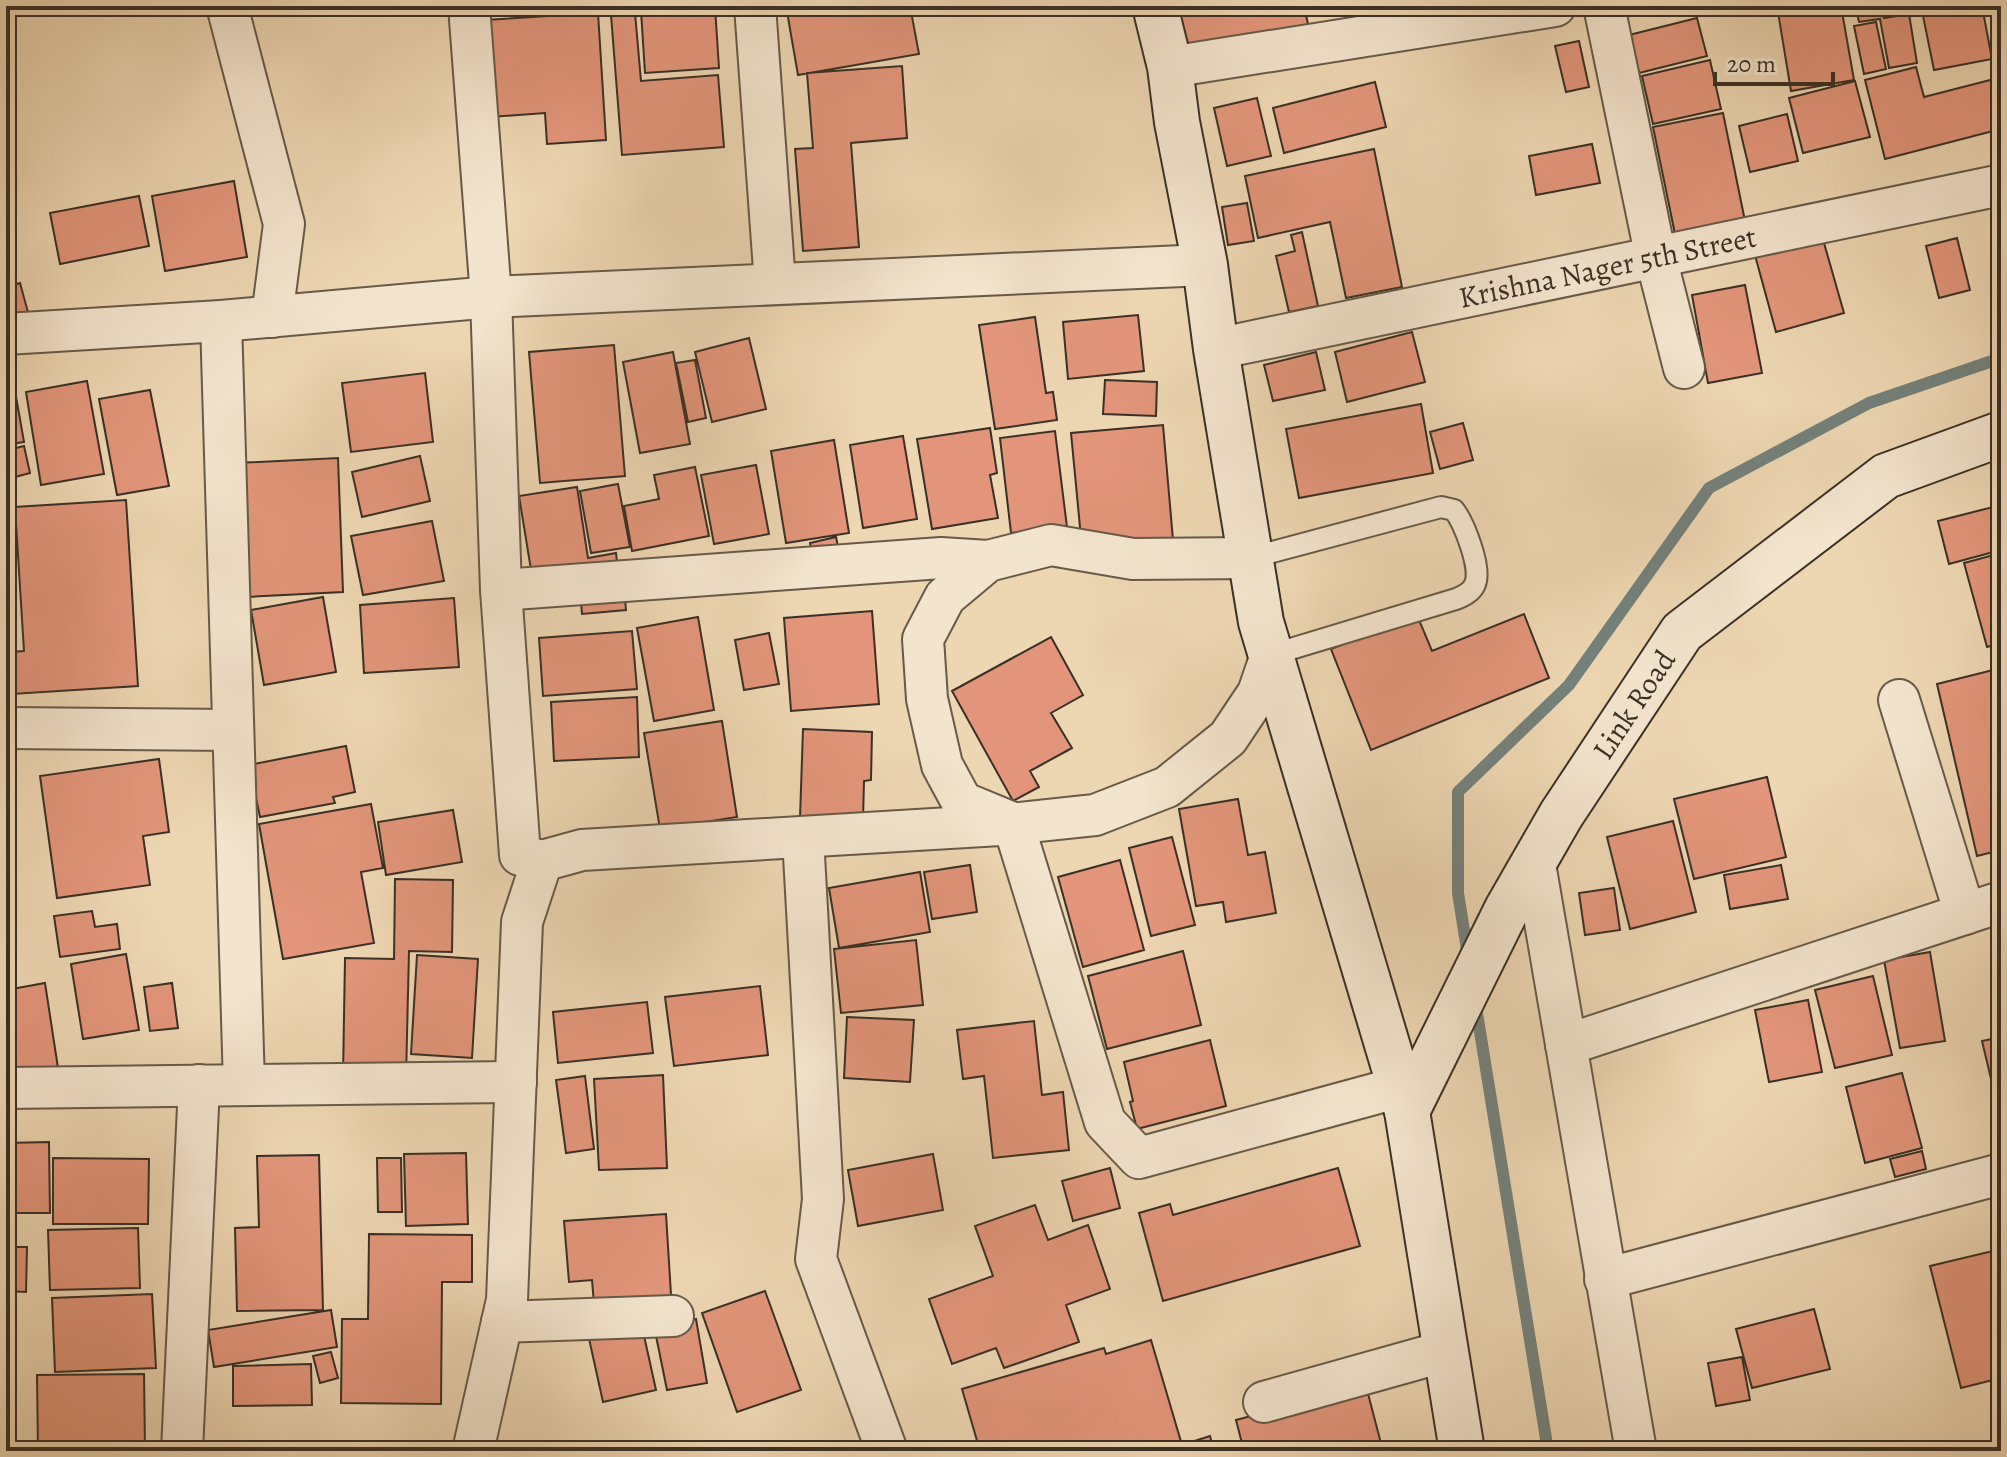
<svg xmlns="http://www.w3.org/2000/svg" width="2007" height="1457" font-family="Alegreya,serif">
	<rect width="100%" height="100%" fill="#edd6b2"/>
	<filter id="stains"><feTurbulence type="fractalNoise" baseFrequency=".0025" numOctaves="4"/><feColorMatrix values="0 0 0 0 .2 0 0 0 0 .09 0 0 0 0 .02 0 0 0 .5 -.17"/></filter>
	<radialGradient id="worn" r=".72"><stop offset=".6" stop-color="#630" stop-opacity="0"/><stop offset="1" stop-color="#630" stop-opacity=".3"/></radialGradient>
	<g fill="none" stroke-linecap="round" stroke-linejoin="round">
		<path stroke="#74817b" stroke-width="12" d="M1468,956L1458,893V792L1569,685L1709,488L1869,403L2001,358
			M1475,1001L1548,1451"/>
	</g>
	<path fill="#e2957a" stroke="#3a3026" stroke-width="2" d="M502,6H556L503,15Z
		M786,6H910L919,54L798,75Z
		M1178,6H1304L1310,33L1189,59Z
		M1354,6H1414L1356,16Z
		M1777,6H1841L1854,80L1791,91Z
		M1855,6H1881L1884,18L1909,14L1917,63L1889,68L1880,19L1859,22Z
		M1921,6H1982L1992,59L1934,70Z
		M715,7L719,68L645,73L641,11Z
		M598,13L606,140L547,144L545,113L491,117L485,20Z
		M635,13L641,81L718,75L724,147L622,155L611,15Z
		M1697,18L1707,56L1639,73L1629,35Z
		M1876,22L1886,69L1864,74L1854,26Z
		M1579,41L1589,87L1566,92L1555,46Z
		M1710,60L1721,109L1653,124L1642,76Z
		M902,66L907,138L851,143L859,247L803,251L795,149L813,148L807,73Z
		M1916,67L1924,97L1998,78L2001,89V129L1885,159L1865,80Z
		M1855,81L1870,137L1803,153L1789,98Z
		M1375,82L1386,127L1284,153L1273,108Z
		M1257,98L1271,156L1227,166L1214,108Z
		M1723,113L1745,221L1675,234L1653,127Z
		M1787,114L1798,161L1750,172L1739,126Z
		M1592,144L1600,183L1536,195L1529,156Z
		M1374,149L1402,287L1346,298L1330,222L1258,238L1245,176Z
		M234,181L247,257L165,271L152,196Z
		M139,196L149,246L60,264L50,213Z
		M1247,203L1254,241L1228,245L1222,207Z
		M1820,229L1844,313L1776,332L1753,248Z
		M1302,232L1318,306L1289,312L1276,256L1295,251L1291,235Z
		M1957,238L1970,290L1939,298L1926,246Z
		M20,283L29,316L6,323V287Z
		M1745,285L1762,373L1708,383L1692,295Z
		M1138,315L1144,371L1068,379L1063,322Z
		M1035,317L1046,393L1053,392L1057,420L995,429L979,325Z
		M1412,332L1425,382L1347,402L1335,352Z
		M749,338L766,409L712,422L695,352Z
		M614,345L625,476L540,483L529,352Z
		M673,352L690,444L640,453L623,362Z
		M1316,352L1325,390L1273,401L1264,365Z
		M695,360L706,418L688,422L676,363Z
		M425,373L433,442L351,452L342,383Z
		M1105,380L1157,382L1156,416L1103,414Z
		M87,381L104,474L41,485L26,392Z
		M150,390L169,486L117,495L99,399Z
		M15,391L24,442L6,445V393Z
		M1421,404L1433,473L1299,498L1286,429Z
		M1463,423L1473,460L1440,469L1430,432Z
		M1163,425L1173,540L1082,548L1071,433Z
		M990,428L997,473L990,475L998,518L932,529L917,439Z
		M1055,431L1067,527L1011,533L1000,438Z
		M903,436L917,519L863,528L850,445Z
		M834,440L849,533L786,543L771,451Z
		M24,446L30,473L15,477L8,450Z
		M420,456L430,501L362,517L352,472Z
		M338,458L343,592L244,597L237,463Z
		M756,465L769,534L714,544L701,475Z
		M695,467L709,536L632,551L624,506L659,499L654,475Z
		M618,484L630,547L591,553L580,491Z
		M577,487L588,558L616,553L617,562L532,576L519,496Z
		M126,500L138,686L12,694L9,652L24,651L15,507Z
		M2001,505V550L1949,564L1938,521Z
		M432,521L444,581L363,595L351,536Z
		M836,537L841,561L815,567L810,543Z
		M2001,553V643L1987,647L1964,563Z
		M624,587L626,610L582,614L580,591Z
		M323,597L336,672L264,685L251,610Z
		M454,598L459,667L364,673L360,605Z
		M872,611L879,704L791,711L784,618Z
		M1524,614L1549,678L1371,750L1331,649L1417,615L1432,651Z
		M698,617L714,710L654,721L637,628Z
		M632,631L637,689L543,696L539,638Z
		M769,633L779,684L744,690L735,640Z
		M1051,637L1083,695L1051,713L1072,748L1030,771L1039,787L1013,801L952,691Z
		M2001,668V850L1977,856L1937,684Z
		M637,697L639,757L554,761L551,702Z
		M722,721L737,817L660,829L644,733Z
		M803,729L872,732L871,780L864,781L863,820L800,818Z
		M346,746L355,792L333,797L335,803L260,817L249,765Z
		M159,759L169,832L143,836L150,885L57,898L40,776Z
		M1767,777L1786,857L1694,879L1674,799Z
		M1238,799L1248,855L1265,852L1276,913L1226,922L1223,902L1196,906L1179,809Z
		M371,804L383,868L361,872L374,943L283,959L259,824Z
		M453,810L462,862L386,875L378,822Z
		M1673,821L1696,912L1630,929L1607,837Z
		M1172,837L1195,925L1151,936L1129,848Z
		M1120,860L1144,950L1083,967L1058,877Z
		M970,865L977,912L932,919L924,872Z
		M1781,865L1788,899L1730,909L1724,875Z
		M920,872L930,932L839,948L829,888Z
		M395,879L453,880L452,952L409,951L406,1078L343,1077L345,958L394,959Z
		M1614,888L1620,930L1585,935L1579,893Z
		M92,911L95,927L117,924L120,949L60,957L54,916Z
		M916,940L923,1005L841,1013L834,949Z
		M1183,951L1201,1025L1107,1049L1088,976Z
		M1930,952L1945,1041L1900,1048L1884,960Z
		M126,954L139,1030L83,1039L71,964Z
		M417,955L478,959L472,1058L411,1054Z
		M1873,976L1892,1055L1835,1068L1815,990Z
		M45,983L58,1068L6,1076V990Z
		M172,983L178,1028L150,1031L144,987Z
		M760,986L768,1055L674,1066L665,997Z
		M1808,1000L1822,1072L1769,1082L1755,1010Z
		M647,1002L653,1053L558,1063L553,1012Z
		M847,1017L914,1020L910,1082L844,1078Z
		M1034,1021L1042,1095L1063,1092L1069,1150L993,1158L984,1076L963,1079L957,1030Z
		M2001,1037V1121L1982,1041Z
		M1210,1040L1226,1106L1137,1129L1130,1102L1133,1101L1124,1062Z
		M1902,1073L1922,1148L1865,1163L1846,1087Z
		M663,1075L667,1168L599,1170L594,1079Z
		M585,1076L594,1149L566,1153L556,1080Z
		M49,1142L50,1213H6V1143Z
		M1922,1151L1926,1169L1895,1177L1890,1159Z
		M466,1153L468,1224L406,1226L404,1154Z
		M933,1154L943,1210L858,1226L848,1170Z
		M319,1155L323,1310L237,1311L235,1228L259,1227L257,1156Z
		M53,1158L149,1159L148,1224H53Z
		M377,1158H401L402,1212H378Z
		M1110,1168L1120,1208L1073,1221L1062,1181Z
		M1338,1168L1360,1246L1163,1301L1139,1213L1170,1204L1173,1215Z
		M1035,1205L1048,1240L1088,1225L1110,1289L1066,1305L1079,1342L1004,1368L996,1348L952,1364L929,1299L993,1276L975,1226Z
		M666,1214L672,1311L595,1316L592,1280L569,1282L564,1221Z
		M138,1228L140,1288L50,1290L48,1230Z
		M369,1234L472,1235V1282H442L441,1404L341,1403L342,1319H368Z
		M6,1247H27L26,1292L6,1291Z
		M2001,1249V1378L1961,1388L1930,1266Z
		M765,1291L801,1390L737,1412L702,1313Z
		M152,1294L156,1368L55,1372L52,1298Z
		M1814,1309L1830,1369L1752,1388L1736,1329Z
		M331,1310L337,1347L214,1367L208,1330Z
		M696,1319L707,1383L667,1390L654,1326Z
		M641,1322L656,1390L603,1402L588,1334Z
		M1151,1340L1182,1445L1210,1436L1214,1451H980L962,1389L1104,1348L1106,1354Z
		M331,1352L338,1378L320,1383L313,1356Z
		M1742,1357L1750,1400L1716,1406L1708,1363Z
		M311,1364L312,1405L233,1406V1366Z
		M144,1374L145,1450L38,1451L37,1375Z
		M1366,1386L1383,1451H1244L1236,1420Z"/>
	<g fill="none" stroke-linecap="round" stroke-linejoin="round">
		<defs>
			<path id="lane" d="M1250,558L1441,507L1454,510C1464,523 1482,568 1475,584C1472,592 1464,596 1456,599L1271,655"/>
			<g id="street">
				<path d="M227,6L284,224L272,317"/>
				<path d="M469,6L491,297L501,590L520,855L542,861"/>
				<path d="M755,6L775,284"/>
				<path d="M1604,6L1656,258L1684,368"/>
				<path d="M1170,67L1555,6"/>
				<path d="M221,321L244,1085"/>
				<path d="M6,334L221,321L491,297L1205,265"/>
				<path id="s1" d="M1216,349L2001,185"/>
				<path d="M1250,558L1133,559L1051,545L988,561L945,597L923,639L927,699L942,765L962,802L1013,823L1105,1122L1139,1158L1400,1087"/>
				<path d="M501,590L941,558L988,561"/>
				<path d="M1899,700L1965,914"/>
				<path d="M6,728L233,730"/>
				<path d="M803,837L823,1199L816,1259L887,1451"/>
				<path d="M1535,864L1636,1451"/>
				<path d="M1566,1045L2001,902"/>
				<path d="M6,1088L516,1082"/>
				<path d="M1605,1279L2001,1174"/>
				<path d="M502,1322L673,1316"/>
				<path d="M1264,1402L1446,1351"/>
				<path d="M182,1451L199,1085"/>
				<path d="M473,1451L507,1300L522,922L542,861L582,850L1000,825L1095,815L1167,787L1228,738L1258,693L1271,655"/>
			</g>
			<g id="secondary">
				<path d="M1155,6L1170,67L1177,122L1205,265L1216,349L1261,622L1407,1111L1462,1451"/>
				<path id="s2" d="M1407,1111L1507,909L1561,815L1682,632L1886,476L2001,434"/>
			</g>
		</defs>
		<use href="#lane" stroke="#675a49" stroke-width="24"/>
		<use href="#street" stroke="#675a49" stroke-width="44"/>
		<use href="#secondary" stroke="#3a3026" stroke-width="48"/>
		<use href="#lane" stroke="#f3e4cd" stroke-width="20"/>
		<use href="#street" stroke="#f3e4cd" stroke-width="40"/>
		<use href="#secondary" stroke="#f3e4cd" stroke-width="44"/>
	</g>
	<g text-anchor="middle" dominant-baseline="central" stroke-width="6" stroke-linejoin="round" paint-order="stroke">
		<g font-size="30" fill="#3a3026" stroke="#f3e4cd">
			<text stroke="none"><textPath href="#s1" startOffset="400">Krishna Nager 5th Street</textPath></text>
			<text stroke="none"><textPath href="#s2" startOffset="466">Link Road</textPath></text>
		</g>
	</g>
	<rect width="2007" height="1457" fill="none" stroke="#edd6b2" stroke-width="32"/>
	<rect x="8" y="8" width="1991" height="1441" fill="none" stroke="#3a3026" stroke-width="4"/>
	<rect x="16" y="16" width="1975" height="1425" fill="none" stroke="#3a3026" stroke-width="2"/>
	<path d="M1715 72v12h118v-12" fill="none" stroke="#3a3026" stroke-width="4"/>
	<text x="1727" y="72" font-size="24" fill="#3a3026" stroke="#f3e4cd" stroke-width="6" paint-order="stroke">20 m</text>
	<rect width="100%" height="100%" filter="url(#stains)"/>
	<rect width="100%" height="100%" fill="url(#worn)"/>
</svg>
